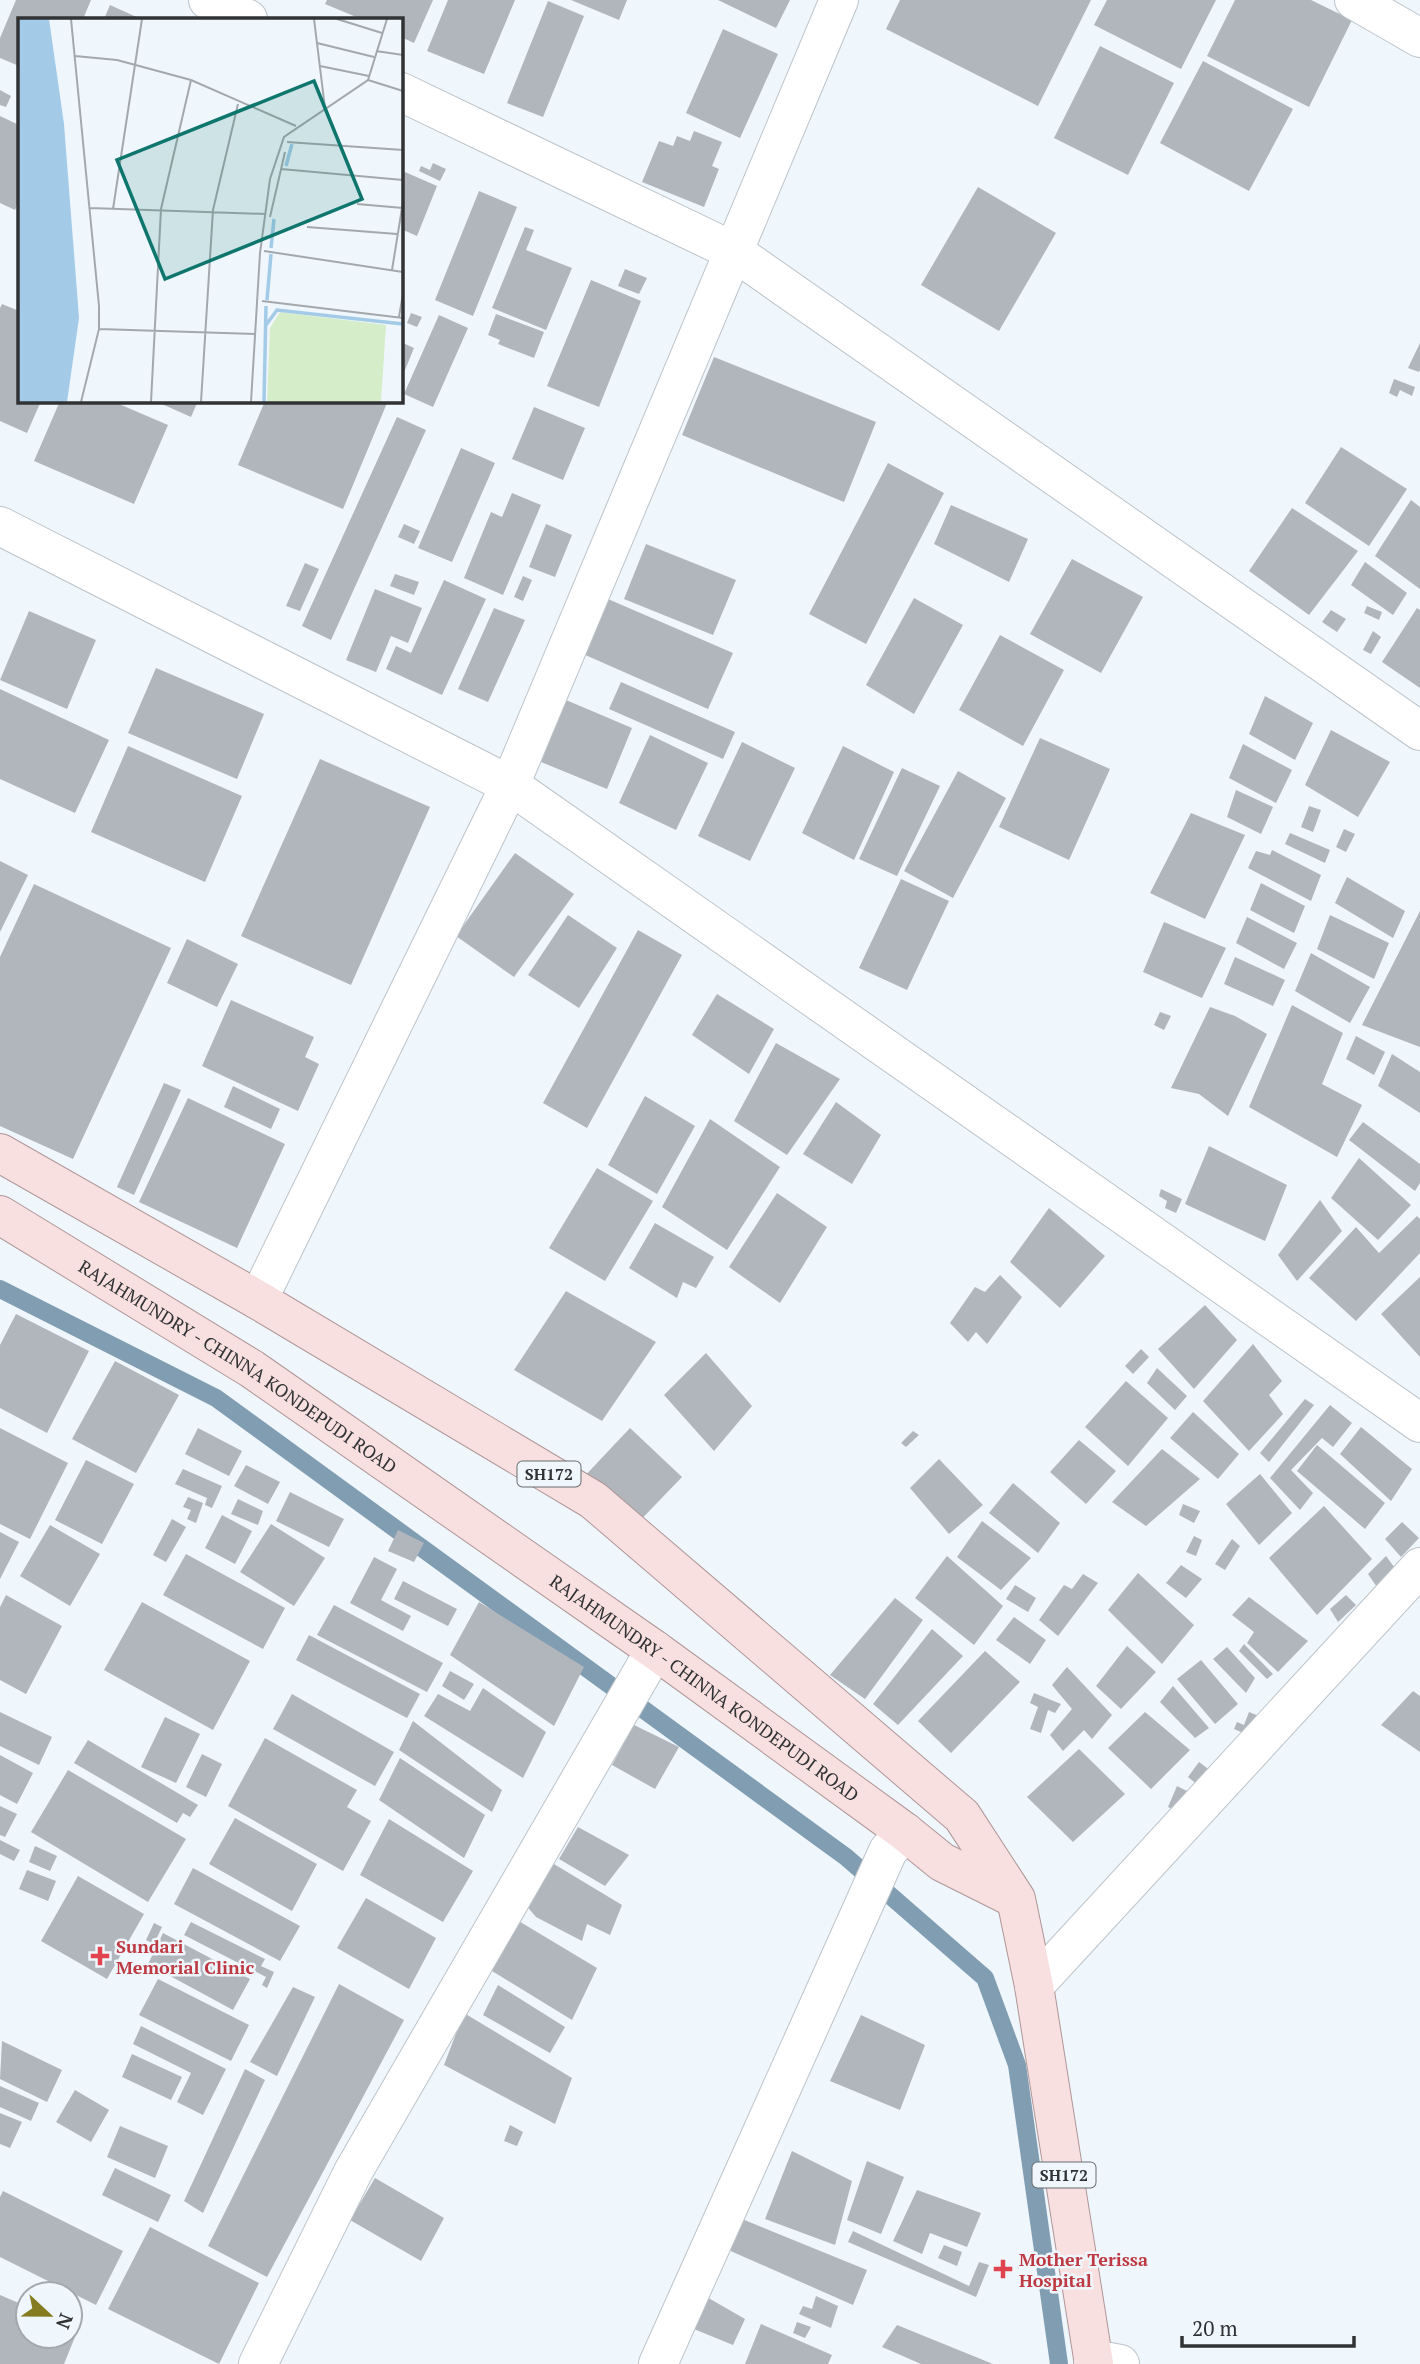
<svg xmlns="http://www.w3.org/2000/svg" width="1420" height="2364" font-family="'PT Serif',serif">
	<rect width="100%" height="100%" fill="#eff6fc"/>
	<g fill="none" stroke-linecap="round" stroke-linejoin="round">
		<path stroke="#809db2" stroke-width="18" d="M0,1289L216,1398L846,1857L985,1978L1017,2065L1059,2364"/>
	</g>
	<path fill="#b0b6bc" d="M16,0H91L83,19H19V66L0,58V38Z
		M327,0H433L414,43L401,37V19H361L325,4Z
		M448,0H515L484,74L427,51Z
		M571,0H627L619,20Z
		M718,0H790L776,28Z
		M900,0H1091L1038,106L886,29Z
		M1107,0H1216L1181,69L1094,25Z
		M1235,0H1311L1352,20L1309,107L1207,56Z
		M548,1L584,16L543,117L507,103Z
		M110,5L141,19H104Z
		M723,29L778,54L740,138L686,113Z
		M1100,46L1174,83L1128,175L1054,138Z
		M1203,61L1293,109L1249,191L1160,143Z
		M0,90L11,96L6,107L0,105Z
		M0,116L19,125V201L15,210L0,203Z
		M694,131L722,142L712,166L719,169L704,207L642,182L659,141L673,146L677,136L690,141Z
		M433,163L446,169L440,181L419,171L421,166L430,170Z
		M405,172L437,186L417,236L401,229V182Z
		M978,187L1056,233L999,331L921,285Z
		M479,191L517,207L473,316L435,300Z
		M525,227L534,230L526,250L572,268L546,330L492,308Z
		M625,269L647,278L639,294L618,286Z
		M591,280L641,301L599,407L547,386Z
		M2,304L19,311V401H41L27,433L0,421V308Z
		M411,313L422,317L417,327L407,323Z
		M496,314L544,332L534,358L498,344L500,340L488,335Z
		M439,315L468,328L433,407L404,394Z
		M401,342L414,348L403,375L401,374Z
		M1420,343V370L1419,372L1408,368Z
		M714,357L876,422L844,502L682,435Z
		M1394,379L1415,387L1412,396L1400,390L1397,397L1389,393Z
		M60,401H112L168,425L134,504L34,461Z
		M155,401H198L191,417Z
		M265,401H380L387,403L343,509L238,465Z
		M534,407L585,428L563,480L512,459Z
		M397,417L426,430L331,640L302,626Z
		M1341,447L1407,489L1369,546L1305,503Z
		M461,448L495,463L452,562L418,548Z
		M888,463L944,493L866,644L809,614Z
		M512,493L541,505L503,595L464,578L491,512L502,517Z
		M1411,500L1420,507V589L1375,556Z
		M951,505L1028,539L1009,582L934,544Z
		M1292,508L1358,551L1309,615L1249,571Z
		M404,524L420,531L414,544L398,537Z
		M546,524L572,535L555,577L529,567Z
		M646,544L736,580L713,635L624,599Z
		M1072,559L1143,597L1101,673L1030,634Z
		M1365,562L1407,593L1393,615L1351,585Z
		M305,563L319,569L300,611L286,606Z
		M395,574L419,582L414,595L390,586Z
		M523,576L532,580L523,601L514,597Z
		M444,580L486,599L442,695L386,669L396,646L411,653Z
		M375,589L422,608L408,643L391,636L376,672L346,660Z
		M914,598L963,625L914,714L866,685Z
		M608,599L733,653L708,709L583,654Z
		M1367,606L1382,612L1379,620L1364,613Z
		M494,608L525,620L488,702L458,689Z
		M1417,608L1420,610V688L1382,662Z
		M1331,610L1346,619L1337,632L1322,622Z
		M29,611L96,640L67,709L0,680Z
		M1373,631L1381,637L1371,654L1363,650Z
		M1000,635L1064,670L1023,746L959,710Z
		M156,668L264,714L237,779L128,733Z
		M621,682L735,732L723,759L609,709Z
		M0,689L109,740L75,813L0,779Z
		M1265,696L1313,723L1295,760L1249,734Z
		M566,700L632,728L607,789L541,762Z
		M1331,730L1390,762L1358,817L1305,785Z
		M650,735L708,763L676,830L619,803Z
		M1040,738L1110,769L1069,860L999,827Z
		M742,742L795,768L750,861L698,836Z
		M1243,744L1292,770L1276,803L1229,778Z
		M128,746L242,796L205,882L91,832Z
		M843,746L894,772L854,860L802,833Z
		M320,759L430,807L351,985L241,936Z
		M902,768L940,786L897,876L859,859Z
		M958,771L1006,798L953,898L904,871Z
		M1236,790L1273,807L1261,834L1227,817Z
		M1309,806L1321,810L1313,832L1301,827Z
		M1191,813L1245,835L1205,919L1150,893Z
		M1344,829L1355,834L1346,852L1336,847Z
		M1290,833L1330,850L1325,863L1285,844Z
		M1272,850L1321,875L1311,901L1248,868L1256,851L1270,855Z
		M515,853L574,894L514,977L456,936Z
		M0,861L28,875L0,932Z
		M1347,877L1405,911L1393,938L1335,903Z
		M901,879L949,901L907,990L859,968Z
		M1261,883L1305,906L1294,933L1250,910Z
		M34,884L171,948L73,1159L0,1126V957Z
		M1420,911V1047L1362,1025Z
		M568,915L617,948L579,1008L528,975Z
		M1330,915L1389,943L1374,979L1317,949Z
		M1247,917L1297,943L1284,969L1236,943Z
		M1164,922L1226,948L1202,998L1143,972Z
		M638,930L682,955L587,1128L543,1103Z
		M187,939L238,964L217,1007L167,983Z
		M1311,953L1370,987L1350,1023L1295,991Z
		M1235,957L1285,980L1273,1006L1224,984Z
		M717,994L774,1029L749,1074L692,1035Z
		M231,1000L314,1037L305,1057L319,1064L298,1111L202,1066Z
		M1292,1005L1343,1033L1322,1084L1362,1105L1337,1157L1249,1107Z
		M1210,1007L1235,1016L1267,1034L1228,1116L1199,1094L1171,1088Z
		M1160,1012L1171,1016L1164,1030L1154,1025Z
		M1356,1036L1385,1052L1374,1075L1346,1059Z
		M776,1043L840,1079L787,1155L734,1121Z
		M1392,1054L1420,1072V1113L1378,1086Z
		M164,1083L181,1090L134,1195L117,1187Z
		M233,1086L280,1109L271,1129L224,1107Z
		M645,1096L695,1126L657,1194L608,1165Z
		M188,1098L285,1144L237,1248L139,1202Z
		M836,1102L881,1135L852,1184L803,1154Z
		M710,1119L780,1167L727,1250L662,1207Z
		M1363,1122L1420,1164V1183L1415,1191L1349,1140Z
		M1209,1146L1287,1185L1265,1241L1185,1204Z
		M1359,1158L1411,1205L1378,1240L1331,1198Z
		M597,1168L653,1201L605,1281L549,1248Z
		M1161,1189L1182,1199L1176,1213L1165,1208L1167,1201L1159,1196Z
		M777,1193L827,1227L780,1303L729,1267Z
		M1320,1200L1342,1231L1297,1281L1278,1255Z
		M1049,1208L1105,1256L1060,1308L1010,1262Z
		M1417,1216L1420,1219V1253L1356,1321L1309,1278L1356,1227L1379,1253Z
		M655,1223L714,1257L696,1288L683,1282L677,1298L629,1268Z
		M1000,1275L1022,1297L987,1344L976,1332L968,1342L950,1323L975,1287L985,1292Z
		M1420,1277V1357L1381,1314Z
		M566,1291L656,1342L602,1421L514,1370Z
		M1205,1305L1237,1340L1194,1389L1158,1349Z
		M16,1314L89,1351L47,1433L0,1408V1345Z
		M1253,1344L1282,1381L1269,1395L1283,1414L1249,1451L1203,1401Z
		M1141,1349L1149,1357L1133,1374L1125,1366Z
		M706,1353L752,1406L714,1451L664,1395Z
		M115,1361L179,1395L136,1473L72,1439Z
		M1157,1368L1187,1396L1175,1410L1147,1383Z
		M1126,1381L1168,1418L1128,1466L1085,1427Z
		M1305,1399L1314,1405L1269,1462L1260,1453Z
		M1330,1405L1352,1423L1333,1447L1322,1438L1291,1470L1313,1493L1300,1510L1270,1478Z
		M1193,1412L1239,1454L1218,1479L1170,1438Z
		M1361,1427L1412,1469L1391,1501L1340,1454Z
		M0,1428L68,1463L30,1539L0,1524Z
		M198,1428L242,1451L229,1476L185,1454Z
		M630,1428L682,1477L631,1530L581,1480Z
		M913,1431L919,1435L906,1447L901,1443Z
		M1079,1440L1116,1471L1086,1504L1050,1472Z
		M1317,1445L1385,1503L1365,1529L1297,1471Z
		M1162,1449L1200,1479L1146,1526L1112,1502Z
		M939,1459L983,1505L949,1534L910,1488Z
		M86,1460L134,1484L102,1544L55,1520Z
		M246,1465L280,1482L268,1504L234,1486Z
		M183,1469L222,1486L212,1508L205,1505L207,1498L175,1484Z
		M1260,1474L1292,1513L1259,1545L1226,1504Z
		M1013,1483L1060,1523L1038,1553L989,1513Z
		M290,1492L344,1519L329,1547L276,1521Z
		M188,1497L203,1503L196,1523L187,1519L191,1510L183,1507Z
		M238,1499L263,1511L258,1525L231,1514Z
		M1183,1504L1200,1511L1194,1523L1179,1515Z
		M1324,1506L1372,1559L1317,1615L1269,1558Z
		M222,1515L252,1531L235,1564L205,1548Z
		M172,1519L186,1527L166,1562L153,1555Z
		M982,1521L1031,1558L1001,1590L957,1557Z
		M1402,1522L1419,1538L1401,1557L1385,1539Z
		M271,1524L325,1558L294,1606L240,1572Z
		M50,1525L100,1554L70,1606L20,1576Z
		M398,1530L424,1543L414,1562L388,1551Z
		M0,1532L19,1542L0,1579Z
		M1194,1536L1202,1540L1196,1556L1186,1552Z
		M1232,1539L1240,1546L1225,1570L1215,1564Z
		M186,1554L285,1608L263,1649L163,1595Z
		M947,1556L1003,1606L974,1645L915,1598Z
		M1386,1556L1400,1575L1381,1593L1368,1574Z
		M374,1557L397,1569L381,1600L411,1616L403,1631L350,1603Z
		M1181,1565L1202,1579L1186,1598L1166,1583Z
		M1138,1573L1194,1625L1162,1664L1108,1610Z
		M1083,1574L1098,1583L1058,1636L1039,1620L1064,1585L1072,1589Z
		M403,1581L457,1609L448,1626L394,1599Z
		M1015,1585L1036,1598L1028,1612L1006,1599Z
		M6,1595L62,1626L26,1694L0,1680V1607Z
		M1346,1595L1356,1605L1338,1622L1330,1609Z
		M1249,1597L1308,1641L1278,1672L1247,1643L1254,1632L1232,1615Z
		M895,1598L923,1620L865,1699L830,1675Z
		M142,1602L250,1661L213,1730L104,1670Z
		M479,1602L584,1667L554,1726L450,1655Z
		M334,1605L443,1663L427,1692L317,1635Z
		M1014,1617L1046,1640L1030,1664L996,1640Z
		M932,1629L963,1656L898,1725L873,1704Z
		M309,1635L420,1694L407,1718L296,1660Z
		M1244,1644L1273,1674L1267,1679L1239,1651Z
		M1127,1646L1156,1672L1121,1709L1096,1686Z
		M1227,1647L1255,1678L1246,1693L1213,1659Z
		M985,1651L1020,1682L951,1753L918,1721Z
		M1201,1660L1238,1704L1215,1724L1177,1679Z
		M1067,1667L1112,1715L1092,1739L1084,1730L1063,1751L1050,1735L1072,1709L1052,1685Z
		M450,1671L474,1684L464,1700L442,1686Z
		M1173,1686L1209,1728L1195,1738L1160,1702Z
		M483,1688L546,1732L523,1778L424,1716L438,1694L470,1711Z
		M1413,1691L1420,1696V1752L1381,1725Z
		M1034,1693L1061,1704L1055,1713L1048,1710L1041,1733L1030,1729L1038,1707L1030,1703Z
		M292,1694L394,1752L375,1786L273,1729Z
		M0,1712L52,1737L39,1765L0,1746Z
		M1145,1712L1190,1750L1151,1789L1108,1748Z
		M1249,1712L1259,1716L1248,1735L1234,1729L1237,1722L1244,1725Z
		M165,1717L200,1734L176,1783L141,1767Z
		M413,1721L502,1790L492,1812L399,1750Z
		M634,1725L679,1747L655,1789L612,1765Z
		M265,1738L357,1790L347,1807L371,1821L343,1871L228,1806Z
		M88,1740L198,1805L190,1817L183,1813L177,1823L74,1763Z
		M1079,1749L1125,1794L1073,1842L1027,1797Z
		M202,1754L222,1764L206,1797L186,1787Z
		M0,1755L33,1773L17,1804L0,1795Z
		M400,1758L485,1815L464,1858L379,1800Z
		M1199,1762L1215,1774L1203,1789L1188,1777Z
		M68,1770L186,1839L148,1902L31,1832Z
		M1177,1786L1189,1792L1179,1812L1168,1807Z
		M0,1806L17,1814L5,1837L0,1835Z
		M235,1818L317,1864L292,1911L209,1864Z
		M389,1819L473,1871L443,1922L360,1875Z
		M578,1827L629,1855L605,1886L559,1859Z
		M0,1840L20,1850L14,1861L0,1854Z
		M35,1846L57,1856L50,1871L29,1862Z
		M539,1855L622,1905L610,1935L587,1924L582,1941L536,1917L518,1896Z
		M193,1868L300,1926L280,1961L174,1904Z
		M27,1870L56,1881L48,1901L19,1889Z
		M78,1876L144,1914L107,1979L41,1941Z
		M366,1898L436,1938L409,1989L337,1948Z
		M517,1920L597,1968L572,2020L492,1971Z
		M191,1922L265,1959L261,1966L274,1972L267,1988L262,1985L266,1977L184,1935Z
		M154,1923L162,1927L154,1944L146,1940Z
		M163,1933L250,1979L233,2010L148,1964Z
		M158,1979L249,2025L231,2061L139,2015Z
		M339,1984L404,2020L267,2277L208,2246Z
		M498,1985L565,2027L550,2053L483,2015Z
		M293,1987L315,1997L277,2076L250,2062Z
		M464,2013L572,2078L555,2124L444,2065Z
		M861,2015L925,2045L900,2110L830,2081Z
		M141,2026L226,2069L203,2115L177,2102L191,2073L133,2044Z
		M2,2041L62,2070L47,2102L0,2079Z
		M132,2054L182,2077L171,2100L122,2077Z
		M245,2069L265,2080L203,2213L184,2201Z
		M0,2086L39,2103L31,2121L0,2107Z
		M75,2090L109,2110L91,2142L56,2122Z
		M0,2113L22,2122L10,2148L0,2144Z
		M510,2125L523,2132L517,2146L504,2141Z
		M120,2126L168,2146L155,2178L107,2157Z
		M792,2151L852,2181L835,2245L765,2219Z
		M867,2161L904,2177L881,2234L847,2220Z
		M115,2168L171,2195L158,2222L102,2195Z
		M375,2178L444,2218L421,2261L350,2220Z
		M917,2190L981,2213L967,2247L930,2233L922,2254L893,2241Z
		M3,2191L123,2251L96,2305L0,2257V2197Z
		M742,2219L867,2270L853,2305L726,2249Z
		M150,2227L259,2283L219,2364L108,2309Z
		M853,2231L969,2286L979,2262L989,2265L976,2297L848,2242Z
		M944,2245L962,2252L957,2266L938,2258Z
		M0,2295L28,2307V2336H70V2324L79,2327L64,2364H0Z
		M705,2296L745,2319L733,2345L689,2327Z
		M816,2296L838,2306L831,2328L799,2314L803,2306L812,2309Z
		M797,2322L811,2327L805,2338L793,2333Z
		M761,2324L832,2355L828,2364H745Z
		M897,2325L993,2364H921L882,2347Z"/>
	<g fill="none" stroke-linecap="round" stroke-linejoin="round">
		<defs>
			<path id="street" d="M208,0L248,19
				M1354,0L1420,38
				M401,92L733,251L1420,731
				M0,526L510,785L1420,1423
				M258,1300L510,785L839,0
				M1034,1986L1420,1567
				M1093,2359L1120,2364
				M258,2364L353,2172L655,1650
				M658,2364L888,1851L905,1832"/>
			<g id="primary">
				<path d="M0,1153L258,1300L593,1500L962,1816L1016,1899L1034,1986L1094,2364"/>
				<path id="s1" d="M0,1215L252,1369L655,1650L905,1832L942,1862L1014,1898"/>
			</g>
		</defs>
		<use href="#street" stroke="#bdc4c9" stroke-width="40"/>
		<use href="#primary" stroke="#af9697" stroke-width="40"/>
		<use href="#street" stroke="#fff" stroke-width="38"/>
		<use href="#primary" stroke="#f8e0e1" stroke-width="38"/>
	</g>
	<g fill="#e0444e" stroke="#eff6fc" stroke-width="2.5">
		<path d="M96.5 1945.5h7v7h7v7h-7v7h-7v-7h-7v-7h7z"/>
		<path d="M999.5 2258.5h7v7h7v7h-7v7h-7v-7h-7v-7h7z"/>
	</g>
	<g text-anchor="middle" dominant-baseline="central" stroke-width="5" stroke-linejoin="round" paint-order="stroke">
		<g fill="#eff6fc" stroke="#696d70" stroke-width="2">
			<rect x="517.5" y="1461.5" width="63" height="25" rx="5"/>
			<rect x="1032.5" y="2162.5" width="63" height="25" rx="5"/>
		</g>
		<g font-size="16" font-weight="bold" fill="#303234">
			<text x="549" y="1474">SH172</text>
			<text x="1064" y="2175">SH172</text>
		</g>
		<g font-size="18" fill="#303234" stroke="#eff6fc">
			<text stroke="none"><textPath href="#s1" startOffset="282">RAJAHMUNDRY - CHINNA KONDEPUDI ROAD</textPath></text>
			<text stroke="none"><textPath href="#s1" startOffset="849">RAJAHMUNDRY - CHINNA KONDEPUDI ROAD</textPath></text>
		</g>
		<g font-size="18" font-weight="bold" fill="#be3a42" stroke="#eff6fc" text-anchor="start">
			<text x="116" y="1946">Sundari<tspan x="116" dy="21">Memorial Clinic</tspan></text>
			<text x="1019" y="2259">Mother Terissa<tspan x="1019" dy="21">Hospital</tspan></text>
		</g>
	</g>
	<g transform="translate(18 18)">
		<rect width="385" height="385" fill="#eff6fc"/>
		<path d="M262,294L368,307L363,384H249L252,310Z" fill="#d5edc8"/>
		<path d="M0,1H31L46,106L61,300L49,384H0Z" fill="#a3cbe8"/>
		<path fill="none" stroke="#a3cbe8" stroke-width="3.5" d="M268,148L274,126M253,230L256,201M249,282L253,236M248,307L259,292L385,306M246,384L248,288"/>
		<path fill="none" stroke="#a3a8ac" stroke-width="2" d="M53,1L81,288V311L63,384M296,1L307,90M319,1L364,15M299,25L356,39M358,33L385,37M57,38L99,42L173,62L278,108M302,48L351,58M350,62L385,73M269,124L385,132M263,151L385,162M339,186L385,190M72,190L247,196M95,191L124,1M252,199L267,134M289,209L379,216M246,233L385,254M374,252L385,184M244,283L385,300M381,299L385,276M81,311L237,316M133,384L143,191L173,62M183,384L195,192L220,86M233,384L242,235L252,161L266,119L350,62L369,1"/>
		<path fill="#0f766e" fill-opacity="0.15" stroke="#0f766e" stroke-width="3.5" d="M296,63L344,181L147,261L99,142Z"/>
		<rect width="385" height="385" fill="none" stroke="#303234" stroke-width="3.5"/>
	</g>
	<g transform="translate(49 2315) rotate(112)"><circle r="33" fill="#eff6fc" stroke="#a3a8ac" stroke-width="2"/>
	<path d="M0-5L12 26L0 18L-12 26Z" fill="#857b21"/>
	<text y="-10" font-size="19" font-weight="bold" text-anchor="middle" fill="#303234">N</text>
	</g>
	<path d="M1182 2336v10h172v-10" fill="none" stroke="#303234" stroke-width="3.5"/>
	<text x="1192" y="2336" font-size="21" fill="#303234" stroke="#eff6fc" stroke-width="5" paint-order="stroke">20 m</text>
</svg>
